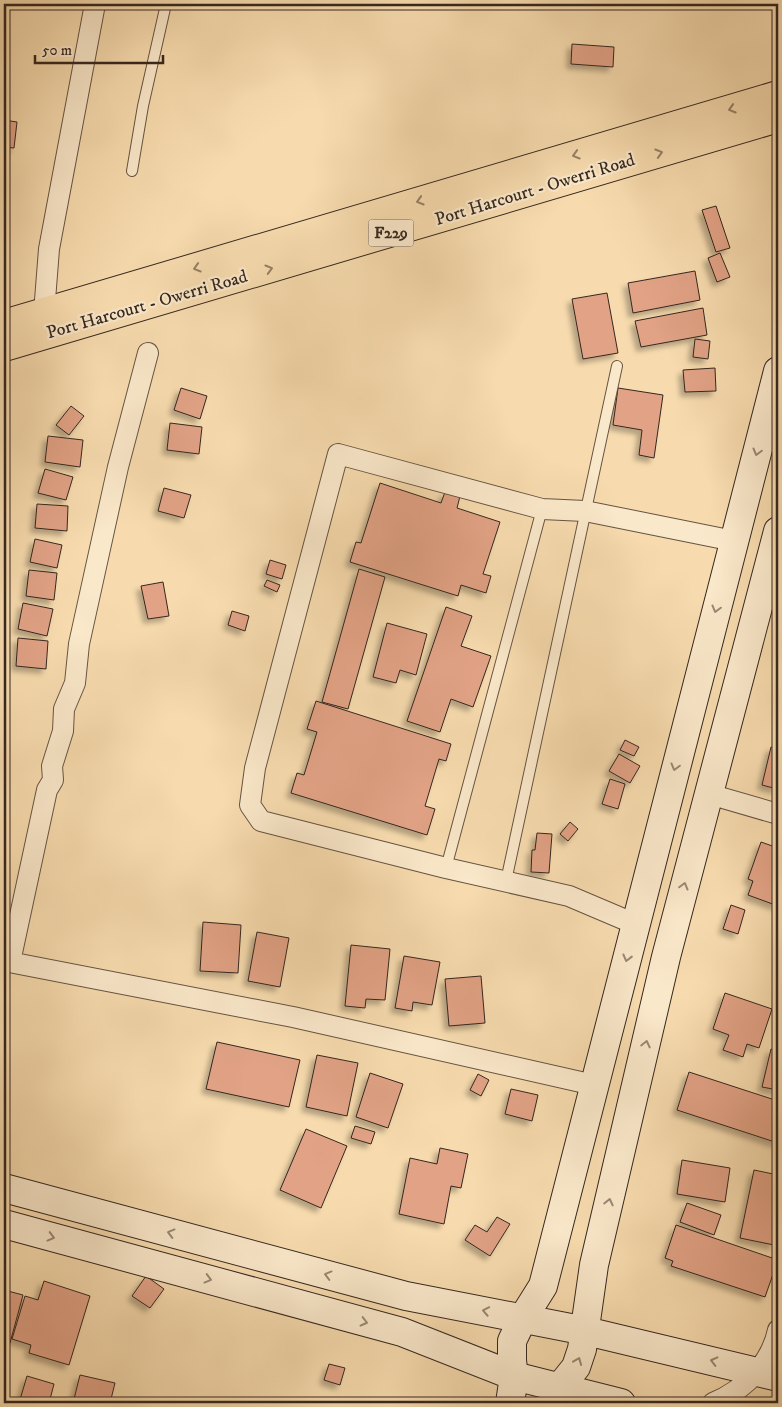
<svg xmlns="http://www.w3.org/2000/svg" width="782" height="1407" font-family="'IM FELL DW Pica',serif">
	<defs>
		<filter id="shadow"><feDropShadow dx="-4.5" dy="4.5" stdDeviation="2.5" flood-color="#0004"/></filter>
	</defs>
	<rect width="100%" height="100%" fill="#f7dbae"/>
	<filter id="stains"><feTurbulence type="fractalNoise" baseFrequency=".004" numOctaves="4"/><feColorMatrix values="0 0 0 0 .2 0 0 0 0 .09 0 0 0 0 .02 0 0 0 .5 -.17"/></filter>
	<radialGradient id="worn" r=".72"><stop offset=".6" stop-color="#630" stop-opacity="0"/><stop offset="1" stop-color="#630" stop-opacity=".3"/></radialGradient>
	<path fill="#e1a285" stroke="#35271f" filter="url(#shadow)" d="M572,44L614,47L613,67L571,64Z
		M4,120L17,122L14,148L4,147Z
		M716,206L730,248L716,252L702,210Z
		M720,253L730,277L717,282L708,258Z
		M695,271L700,300L633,313L628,283Z
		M607,293L618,353L583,359L572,299Z
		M703,308L707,335L641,347L635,321Z
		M695,339L710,341L708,359L693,357Z
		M715,368L716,391L685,392L683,370Z
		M181,388L207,396L200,419L174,410Z
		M618,388L663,395L654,458L639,455L642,430L613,425Z
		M71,406L84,416L69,435L56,425Z
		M170,423L202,427L199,454L167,450Z
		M48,436L83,440L80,467L45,462Z
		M45,469L73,477L66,500L38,493Z
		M380,483L441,503L445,492L460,496L457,508L500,522L483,574L491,576L486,593L461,585L458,596L350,562L356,542L361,543Z
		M164,488L191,495L184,518L158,511Z
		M37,504L68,506L67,531L35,528Z
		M35,539L62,545L57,568L30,562Z
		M270,560L286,565L282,579L266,574Z
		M359,569L385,577L348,709L322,702Z
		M29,570L57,573L54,600L26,596Z
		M267,580L280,585L277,592L264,586Z
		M163,582L169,616L148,619L141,586Z
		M23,603L53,609L47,636L18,629Z
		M446,607L472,616L461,646L491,656L473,707L451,699L440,732L407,721Z
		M232,611L249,616L245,631L228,625Z
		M387,623L427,634L416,675L400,670L396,683L373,677Z
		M18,638L48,641L46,669L16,666Z
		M316,701L451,744L446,761L439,759L425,806L435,809L427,835L291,793L297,773L304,775L317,732L307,729Z
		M625,740L639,747L634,756L620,750Z
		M771,747L778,749L777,789L762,785Z
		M619,754L640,766L630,783L609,771Z
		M610,779L625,784L618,809L602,804Z
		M570,822L578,829L568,841L560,834Z
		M537,833L552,834L549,873L531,872L532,850H535Z
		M761,842L778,848V906L748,895L753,881L748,879Z
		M731,905L745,910L738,934L723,929Z
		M203,922L241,925L238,973L200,971Z
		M257,932L289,938L280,987L248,981Z
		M351,945L390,949L385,1000L366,999L365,1008L345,1006Z
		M404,956L440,962L432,1005L413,1002L412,1011L395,1008Z
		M481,976L485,1023L449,1026L445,979Z
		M725,993L772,1009L759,1048L747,1044L743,1057L723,1050L729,1035L713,1029Z
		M217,1042L300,1060L289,1107L206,1089Z
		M771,1049L778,1051V1090L762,1087Z
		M317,1055L358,1063L347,1116L306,1107Z
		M689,1072L778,1101V1143L677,1110Z
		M370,1073L403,1084L388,1128L356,1117Z
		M478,1074L489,1080L481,1096L470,1090Z
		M511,1089L538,1095L532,1121L505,1114Z
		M355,1126L375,1132L371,1144L351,1138Z
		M306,1129L347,1146L321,1208L280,1190Z
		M440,1148L468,1154L461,1188L451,1186L444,1224L399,1214L410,1158L437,1164Z
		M682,1160L730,1168L725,1202L677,1194Z
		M754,1170L778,1175V1224L774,1245L740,1238Z
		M687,1203L721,1215L714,1235L680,1222Z
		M497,1217L510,1224L490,1256L465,1240L475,1225L487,1232Z
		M676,1225L778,1260L765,1297L671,1266L673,1261L665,1258Z
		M146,1276L164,1289L150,1308L132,1296Z
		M44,1281L90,1296L69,1365L29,1353L31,1345L12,1339L25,1296L38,1300Z
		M4,1290L23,1295L10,1343L4,1341Z
		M329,1364L345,1368L340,1385L324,1380Z
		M80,1375L115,1383L110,1403H73Z
		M27,1376L54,1384L49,1403H19Z"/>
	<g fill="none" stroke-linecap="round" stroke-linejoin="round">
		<defs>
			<path id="lane" d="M132,171L143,106L166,4
				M446,868L542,509
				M506,881L617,366"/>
			<path id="street" d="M44,313L49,249L95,4
				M709,794L778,814
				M635,924L569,896L446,868L261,821L250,805L255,768L338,454L542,509L585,511L734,541
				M4,961L293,1017L594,1085
				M10,962L47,790L53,780L52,766L63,731L64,709L75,683L79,644L118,467L148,353
				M713,1403C744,1390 771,1364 778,1330"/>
			<path id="secondary" d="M4,1188L406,1296L586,1331L778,1377
				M4,1224L402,1332L514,1376L621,1403
				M510,1403L514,1376L512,1361V1341L523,1318L543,1286L778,371
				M555,1403L560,1387L576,1367L582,1349L594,1265L666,957L778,531"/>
			<path id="primary" d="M4,324L778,95
				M4,347L778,118"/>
		</defs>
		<use href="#lane" stroke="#665443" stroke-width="12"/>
		<use href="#street" stroke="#665443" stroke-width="22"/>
		<use href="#secondary" stroke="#35271f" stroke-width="30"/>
		<use href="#primary" stroke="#35271f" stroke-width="30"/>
		<use href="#lane" stroke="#fae8ca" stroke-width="10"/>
		<use href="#street" stroke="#fae8ca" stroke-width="20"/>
		<use href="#secondary" stroke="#fae8ca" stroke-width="28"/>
		<use href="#primary" stroke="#f7dbae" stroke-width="28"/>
	</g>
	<defs><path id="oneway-chevron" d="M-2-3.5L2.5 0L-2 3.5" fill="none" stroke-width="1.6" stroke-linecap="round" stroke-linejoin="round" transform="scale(1.25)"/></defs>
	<g stroke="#968166">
		<use href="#oneway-chevron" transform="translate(732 109) rotate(163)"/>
		<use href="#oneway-chevron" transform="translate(659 153) rotate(-17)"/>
		<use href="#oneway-chevron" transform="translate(576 155) rotate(163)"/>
		<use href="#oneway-chevron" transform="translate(420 201) rotate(163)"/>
		<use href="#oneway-chevron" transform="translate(197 268) rotate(163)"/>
		<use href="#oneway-chevron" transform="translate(269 269) rotate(-16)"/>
	</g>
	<g stroke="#988874">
		<use href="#oneway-chevron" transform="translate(757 452) rotate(105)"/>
		<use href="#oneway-chevron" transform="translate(716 609) rotate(105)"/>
		<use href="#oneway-chevron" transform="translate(675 767) rotate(105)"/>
		<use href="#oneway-chevron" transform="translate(684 886) rotate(-75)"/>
		<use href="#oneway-chevron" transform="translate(627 958) rotate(104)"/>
		<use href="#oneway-chevron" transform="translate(646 1044) rotate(-77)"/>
		<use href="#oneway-chevron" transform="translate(609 1202) rotate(-77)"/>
		<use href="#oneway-chevron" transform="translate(171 1233) rotate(-165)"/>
		<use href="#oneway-chevron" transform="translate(51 1237) rotate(15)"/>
		<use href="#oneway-chevron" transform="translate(328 1275) rotate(-165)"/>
		<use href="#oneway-chevron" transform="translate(208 1279) rotate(15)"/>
		<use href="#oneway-chevron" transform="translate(486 1311) rotate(-169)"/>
		<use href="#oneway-chevron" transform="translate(364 1322) rotate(14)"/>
		<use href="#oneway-chevron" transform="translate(578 1361) rotate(-68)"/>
		<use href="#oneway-chevron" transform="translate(714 1361) rotate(-166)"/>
	</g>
	<g text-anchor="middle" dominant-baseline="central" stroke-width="4.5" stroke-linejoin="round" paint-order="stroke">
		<rect fill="#fae8ca" stroke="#706152" stroke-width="1" x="368.5" y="219.5" width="45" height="27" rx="4"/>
		<g font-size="16" font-weight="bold" fill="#35271f">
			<text x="391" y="233">F229</text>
		</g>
		<g font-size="18" fill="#35271f" stroke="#fae8ca">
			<text transform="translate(535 190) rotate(-17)">Port Harcourt - Owerri Road</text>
			<text transform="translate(147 305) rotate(-16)">Port Harcourt - Owerri Road</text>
		</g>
	</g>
	<rect width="782" height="1407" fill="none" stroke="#f7dbae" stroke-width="20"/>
	<rect x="5" y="5" width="772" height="1397" fill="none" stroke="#35271f" stroke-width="2.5"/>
	<rect x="10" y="10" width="762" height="1387" fill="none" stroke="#35271f"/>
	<path d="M35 55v8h128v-8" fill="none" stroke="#35271f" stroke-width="2.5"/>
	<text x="42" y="55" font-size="15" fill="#35271f" stroke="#fae8ca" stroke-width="4" paint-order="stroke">50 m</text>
	<rect width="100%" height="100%" filter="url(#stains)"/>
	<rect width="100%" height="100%" fill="url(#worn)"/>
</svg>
